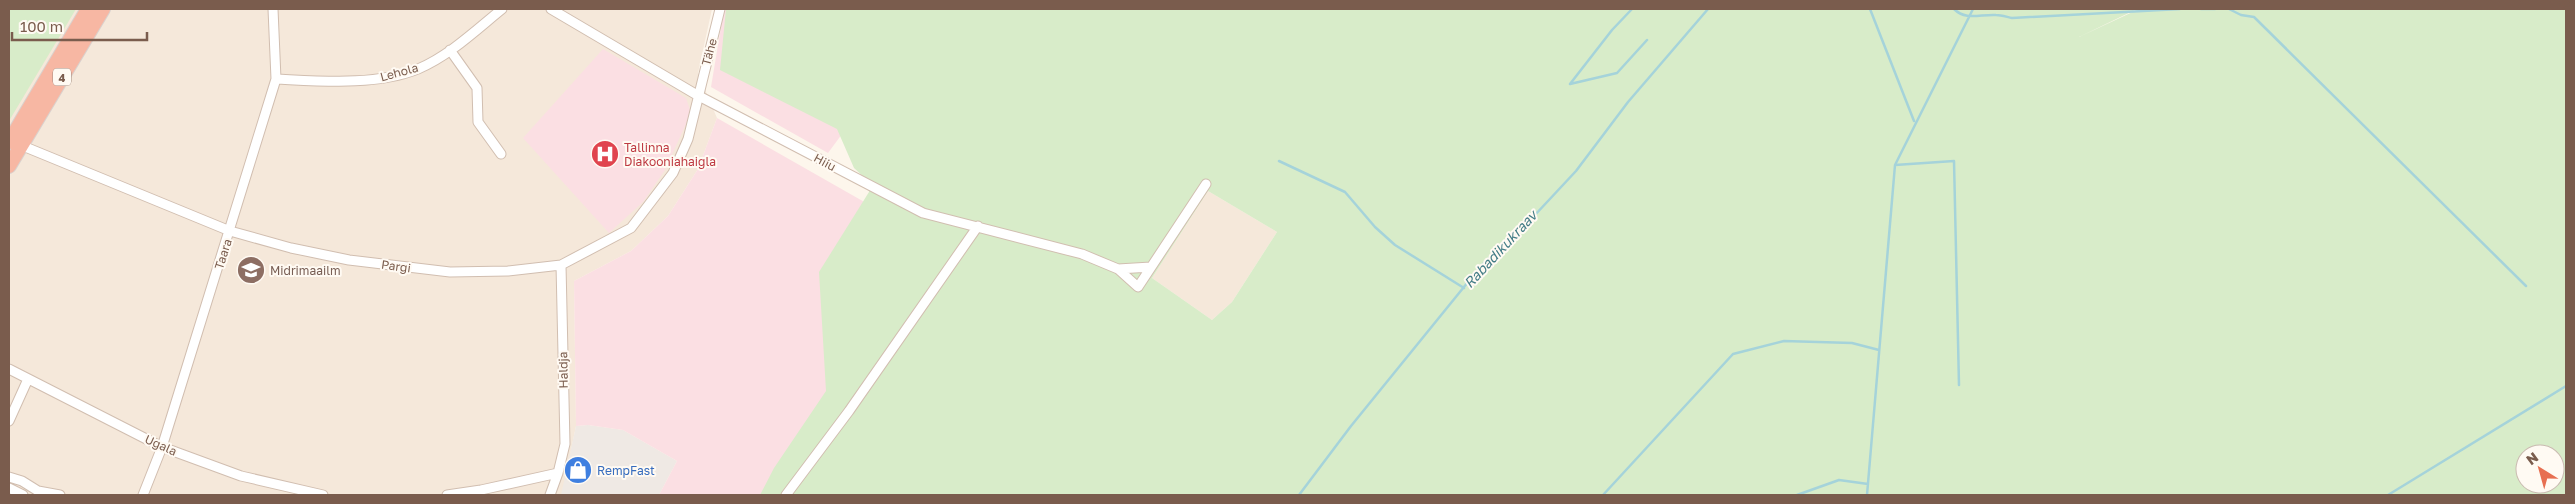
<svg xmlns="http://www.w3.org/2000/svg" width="2575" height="504" font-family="'Golos Text',sans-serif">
	<rect width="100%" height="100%" fill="#fdf6ec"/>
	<path fill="#f5e8da" d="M9,9H712L698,73L717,118L698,169L668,216L631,251L574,281L576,426L562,495H9Z
		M1208,191L1277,232L1232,302L1212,320L1152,278Z"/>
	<path fill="#efe9e4" d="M588,425L623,430L677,461L659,495H561L576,426Z"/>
	<path fill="#fbdfe3" d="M724,9H903L873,92L828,153L711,87Z
		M603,49L686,98L691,113L665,170L643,202L609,233L523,138Z
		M717,118L954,253L778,495H659L677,461L623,430L588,425L576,426L574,281L631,251L668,216L698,169Z"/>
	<path fill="#d8ecc9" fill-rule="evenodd" d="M9,9H76L9,121Z
		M726,9H2137L2079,37L2139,9H2566V495H760L774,468L826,391L819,272L869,192L868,181L854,168L837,129L720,70ZM1208,191L1277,232L1232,302L1212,320L1152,278ZM2525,454H2555V484H2525Z"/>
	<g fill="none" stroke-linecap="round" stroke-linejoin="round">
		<path stroke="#a5d3da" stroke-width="2.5" d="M1632,9L1612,30L1570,84L1617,73L1647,40
			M1870,9L1914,121
			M1954,9C1966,21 1980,14 1996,15C2001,15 2007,17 2012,18L2180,9
			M2201,9H2215
			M2229,9L2241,15L2254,17L2526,286
			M1279,161L1345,192L1375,227L1395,245L1464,288
			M1895,165L1954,161L1959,385
			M1299,495L1351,426L1481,266L1534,216L1576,171L1628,102L1708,9
			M1603,495L1733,354L1784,341L1852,343L1879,350
			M1797,495L1839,480L1868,484
			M1867,495L1895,165L1973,9
			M2388,495L2566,386"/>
		<defs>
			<path id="minor" d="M551,9L697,95L923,213L1082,254L1118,269L1138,287L1206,184
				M450,50L477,88L478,122L501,154
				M276,79C320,81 376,86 418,69C449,56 476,30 502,9
				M18,144L230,231L291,248L349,260L450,272L508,271L561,265L631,228L673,173L688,139L720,9
				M1118,269L1151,267
				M9,369L162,447L241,476L323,495
				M9,421L28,379
				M9,477L22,481L38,491L60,495
				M9,488L23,495
				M143,495L162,447L276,79L273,9
				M447,495L481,490L558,473
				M550,495L558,473L565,444L561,265
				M786,495L849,411L978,226"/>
			<path id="highway" d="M9,142L88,9
				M9,166L103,9"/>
		</defs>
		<use href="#minor" stroke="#d1beb0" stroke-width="11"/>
		<use href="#highway" stroke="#dad1cd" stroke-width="16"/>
		<use href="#minor" stroke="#fff" stroke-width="9"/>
		<use href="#highway" stroke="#f7b7a3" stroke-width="14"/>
	</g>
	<defs>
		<symbol id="hospital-disc" viewBox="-11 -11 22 22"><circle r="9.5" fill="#e0444e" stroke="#fffaf3"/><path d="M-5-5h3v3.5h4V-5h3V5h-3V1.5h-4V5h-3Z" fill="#fff"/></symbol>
		<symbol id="school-disc" viewBox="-11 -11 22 22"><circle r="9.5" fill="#8d6e63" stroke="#fffaf3"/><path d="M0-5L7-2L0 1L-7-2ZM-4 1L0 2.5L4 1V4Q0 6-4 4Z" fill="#fff"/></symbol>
		<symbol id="shop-disc" viewBox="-11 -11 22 22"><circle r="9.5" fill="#3f7fe0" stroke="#fffaf3"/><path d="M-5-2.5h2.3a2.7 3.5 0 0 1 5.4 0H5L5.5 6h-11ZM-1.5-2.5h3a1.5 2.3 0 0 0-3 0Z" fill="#fff"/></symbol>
	</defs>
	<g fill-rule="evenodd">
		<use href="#hospital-disc" x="589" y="138" width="32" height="32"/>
		<use href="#school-disc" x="235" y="254" width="32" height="32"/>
		<use href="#shop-disc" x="562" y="454" width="32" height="32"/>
	</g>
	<g text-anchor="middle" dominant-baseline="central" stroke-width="4" stroke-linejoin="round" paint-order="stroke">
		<rect fill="#fffaf3" stroke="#a28b7f" stroke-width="1" x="53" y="68.5" width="18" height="17" rx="4"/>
		<g font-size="11" font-weight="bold" fill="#7a5c4d">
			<text x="62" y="77">4</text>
		</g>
		<g font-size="12" fill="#7a5c4d" stroke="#fffaf3">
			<text transform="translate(709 52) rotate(-75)">Tähe</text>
			<text transform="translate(399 72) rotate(-15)">Lehola</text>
			<text transform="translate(825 162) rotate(28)">Hiiu</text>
			<text transform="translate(223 254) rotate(-72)">Taara</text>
			<text transform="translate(396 266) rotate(8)">Pargi</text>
			<text transform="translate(563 370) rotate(-91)">Haldja</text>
			<text transform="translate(161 445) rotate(24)">Ugala</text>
		</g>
		<g font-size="12" fill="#be3a42" stroke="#fffaf3" text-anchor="start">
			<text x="624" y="147">Tallinna<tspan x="624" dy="14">Diakooniahaigla</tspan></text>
		</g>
		<g font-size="12" fill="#785e54" stroke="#fffaf3" text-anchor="start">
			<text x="270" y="270">Midrimaailm</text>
		</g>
		<g font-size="12" fill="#366cbe" stroke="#fffaf3" text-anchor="start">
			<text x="597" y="470">RempFast</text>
		</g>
		<g font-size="14" font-style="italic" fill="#437c86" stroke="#fffaf3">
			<text transform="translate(1500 249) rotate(-47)">Rabadikukraav</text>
		</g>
	</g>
	<rect width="2575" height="504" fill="none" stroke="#7a5c4d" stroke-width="20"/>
	<g transform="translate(2540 469) rotate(323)"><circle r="24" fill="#fffaf3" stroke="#cabbb1"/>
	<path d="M0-4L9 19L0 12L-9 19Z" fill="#e76f51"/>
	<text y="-8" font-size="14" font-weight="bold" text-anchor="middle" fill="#7a5c4d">N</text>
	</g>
	<path d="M12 32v8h135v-8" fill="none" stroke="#7a5c4d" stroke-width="2.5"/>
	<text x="20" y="32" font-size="15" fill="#7a5c4d" stroke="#fffaf3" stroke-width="4" paint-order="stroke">100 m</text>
</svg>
